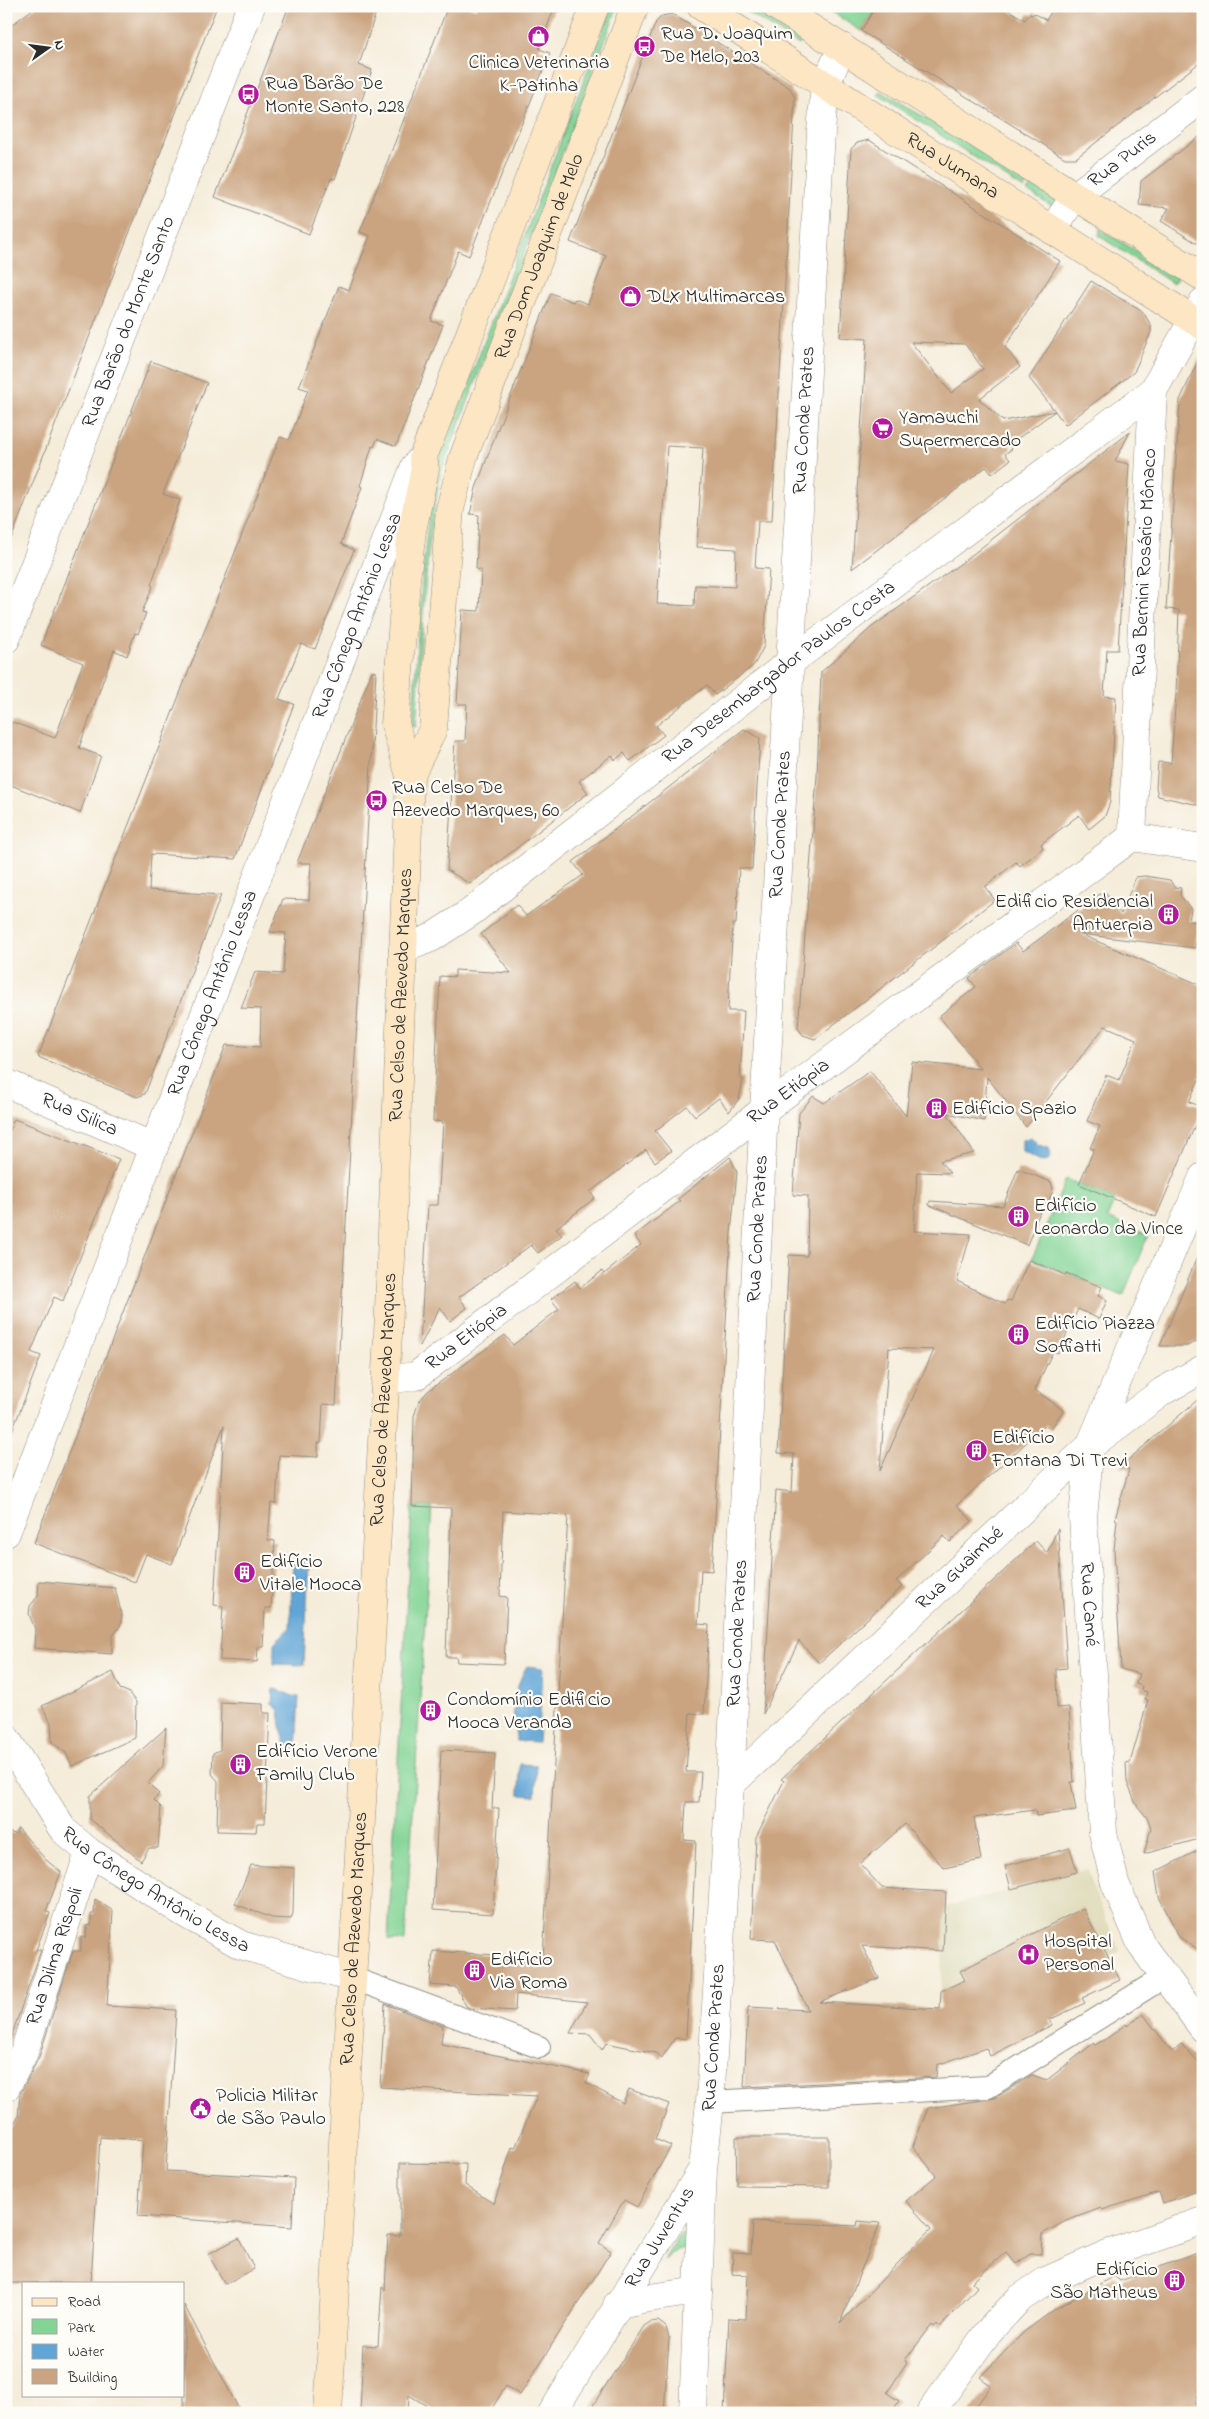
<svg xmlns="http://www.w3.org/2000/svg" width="1209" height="2419" font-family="'Indie Flower',sans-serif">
	<rect width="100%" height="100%" fill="#fdfcf7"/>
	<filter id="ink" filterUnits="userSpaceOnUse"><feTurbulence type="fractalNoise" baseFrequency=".02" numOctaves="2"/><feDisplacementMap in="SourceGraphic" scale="10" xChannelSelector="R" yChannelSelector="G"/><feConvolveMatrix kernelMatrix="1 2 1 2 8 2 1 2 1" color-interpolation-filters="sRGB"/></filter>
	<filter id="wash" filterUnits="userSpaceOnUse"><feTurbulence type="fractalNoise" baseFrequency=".0096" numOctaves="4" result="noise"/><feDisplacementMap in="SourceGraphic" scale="20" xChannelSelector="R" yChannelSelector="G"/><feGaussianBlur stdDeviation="1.12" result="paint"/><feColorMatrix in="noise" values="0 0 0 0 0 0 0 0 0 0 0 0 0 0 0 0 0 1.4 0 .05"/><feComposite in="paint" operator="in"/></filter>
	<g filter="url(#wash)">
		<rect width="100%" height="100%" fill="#f5ecd9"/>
		<path fill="#e0dcbb" d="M1088,1869L1093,1888L1120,1951L938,2044L945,1907Z"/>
		<path fill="#83d495" stroke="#578060" d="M612,6H618L442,470C423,554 422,642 416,727L412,726C418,640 421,554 436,469Z
			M738,6H747L802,40L799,45Z
			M822,6H875L876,7L861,31Z
			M881,91L1029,181L1024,189L878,95Z
			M1033,183L1063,203L1059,211L1027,191Z
			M1100,229L1176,275L1177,280L1172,283L1099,236Z
			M1066,1179L1115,1199L1107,1218L1148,1235L1123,1296L1032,1259Z
			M412,1506L432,1507L405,1941L388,1940Z
			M693,2228L697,2244L677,2250L664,2260L678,2237Z"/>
		<path fill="#61a5d6" stroke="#466880" d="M1031,1137L1038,1145L1049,1148L1051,1156L1048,1160L1041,1161L1022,1152V1140Z
			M293,1560L309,1561L304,1665L274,1664V1643L290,1628Z
			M527,1666L543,1668L538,1742L517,1741C511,1716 513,1689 527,1666Z
			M273,1689C283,1689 289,1697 299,1697L296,1749L287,1748L282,1732L279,1710L272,1704Z
			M520,1764L537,1765L535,1796L519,1795Z"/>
		<g id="blocks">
			<path fill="#caa480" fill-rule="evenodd" d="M37,6H217L8,547L6,29Z
				M289,6H378L359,65L372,70L335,179L331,178L309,234L215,197Z
				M448,6H468L476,9L477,6H555L539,49L550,53L469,256L458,251L431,321L443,325L396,446L377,439L374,447L372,446L360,486L362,487L341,544L354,550L315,649L301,644L279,699L294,704L235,859L151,854L149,890L221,895L145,1094L137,1097L38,1057L280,437L289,440L308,390L299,387L339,286L349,290L370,236L360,232Z
				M876,6H1002L1025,20L1029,14L1032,15L1034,13L1046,20L1055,6H1203V60L1076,158H1065L861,31Z
				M672,14L790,88L795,98L772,521H758L755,568L769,569L764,646L754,665L715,695L707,685L656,726L664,735L630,761L624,753L615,760L612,755L579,781L588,793L470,884L447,870L455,741H465L467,704H457L462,610L479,611L481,570L476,569L479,515L470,514L476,488L497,431L551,293L573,302L575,299L588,304L606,256L570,242L656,22L662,16ZM667,446L703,448L697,547L736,549L735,587L695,585L694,606L657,604Z
				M1203,134V247L1161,221L1169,208L1139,205L1141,181Z
				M869,140L1060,261L1005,347L1020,367L979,399L1003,421L1055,411L1029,378L1091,281L1143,312L1151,325V332L1134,372L1065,425L1055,411L1009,445L1012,449L1005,454L1010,460L992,474L986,467L852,569L867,339L840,337L851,149L857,143ZM911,342L965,344L983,369L951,393Z
				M1203,350V806L1158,796L1156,787L1158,762L1171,763L1176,694L1179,610L1166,609L1180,400Z
				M151,361L207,383L163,494L180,500L151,585L153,586L142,612L146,613L138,634L135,633L127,656L114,650L79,748L101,756L80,813L6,783V736L12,722L55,738L83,663L41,645Z
				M1130,432L1115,461L1129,464L1118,650H1107L1104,696L1116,697L1110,802L1105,816L1089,829L1079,815L1041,844L1043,848L1020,866L1016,862L985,887L995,900L815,1039L803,1035L798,1028L817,776L821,672L872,627L964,561Z
				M372,671L376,672L336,1405L323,1404L321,1443H318V1457L279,1455L276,1504L271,1503L268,1540L275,1541L271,1608H265L263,1647H258L257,1662L220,1660L223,1606L214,1605L224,1425L172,1564L146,1554L135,1582L34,1543L226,1045L260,1047L261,1009L241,1008L255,972L283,974L286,933L270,932L283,899L309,900L311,863H297Z
				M744,729L760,738L752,869L739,868L736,924H733L730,970L728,1011H744L740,1079H743L739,1099L729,1112L719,1098L695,1116L687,1106L655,1131L671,1151L655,1162L646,1150L590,1192L595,1198L556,1228L562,1235L538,1253L531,1245L459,1297L467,1308L450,1321L440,1307L420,1346L428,1205H438L443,1122L433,1121L440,976L455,977V970L511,973L481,934L517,905L526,916L583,875L573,862Z
				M1145,876L1170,880L1174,887L1181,888L1180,895L1191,909L1189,921L1199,922L1195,948L1080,934L1203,986V1070L1189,1102L1203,1107L1156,1217L1079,1184L1094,1149L1090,1148L1100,1126L1087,1121L1106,1075L1119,1080L1136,1039L1105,1026L1026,1127L987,1077L984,1121L947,1113L974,1153L940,1161L950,1173L917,1172L914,1231L971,1234L957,1281L1005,1304L1007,1300L1011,1301L1029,1260L1065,1275L1066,1273L1102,1287L1098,1296L1107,1300L1099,1319L1078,1309L1058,1353L1053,1351L1035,1390L1063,1410L1051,1429L1046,1425L957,1505L972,1521L950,1542L944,1536L896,1581L902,1587L819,1663L799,1641L763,1714L776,1490L792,1492L794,1454L778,1453L789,1255L807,1256L808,1196L793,1195L799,1113L813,1096L824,1103L870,1071L906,1116L912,1062L981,1069L939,1016L976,987L969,978L1016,943L1023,951L1104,891L1121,914L1136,877ZM889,1348L934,1350L880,1471Z
				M14,1119L119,1159L63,1301L54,1297L31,1352L41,1356L8,1442L6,1140Z
				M730,1157L737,1172L731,1233L712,1571L701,1570L698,1624L709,1625L704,1714L690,1713L686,1772H701L699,1802H686L684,1840L696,1841L686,2039L675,2038L661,2059L656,2053L606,2043L602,2050L590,2034L570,2033L587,2002L516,1994L515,2011L470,2008L466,2006L456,1987L430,1985L433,1951L543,1958L568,1515L503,1511L500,1596L507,1597L504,1664L457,1662L456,1657H446L451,1508L412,1506L414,1416L419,1401L428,1391L505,1335L513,1345L559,1309L551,1299L575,1281L580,1288L602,1271L604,1274L641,1245L634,1236L680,1201L678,1199Z
				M1018,1169L1051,1182L1053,1190L1048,1203L1043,1204L1027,1245L929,1205L930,1201L1003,1206Z
				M1203,1243V1339L1187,1346H1160Z
				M1203,1395V1838L1144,1854L1151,1828L1148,1819L1136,1804L1127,1782L1126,1762L1130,1763L1148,1700L1145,1699L1147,1692L1141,1690L1142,1686L1136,1684L1139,1674L1121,1669L1114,1550L1117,1520L1115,1519L1129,1469L1120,1467Z
				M1058,1528L1067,1668L1056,1669L1057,1708L1069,1707L1074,1782H1071L1076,1811L1036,1816L1035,1810L974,1818L981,1860L944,1868L905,1824L860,1864L882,1888L946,1892L943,1951L862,1946L879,1978L819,2002L940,2009L941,1991L965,1980L960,1971L1083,1908L1120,1980L1082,1998L1085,2003L1049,2020L1052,2025L990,2056L986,2048L937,2065L936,2077L744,2087L748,2007L808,2010L775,1940L751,1939L756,1837L784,1781L781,1779L1036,1541L1047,1553Z
				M39,1581L115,1588L122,1616L120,1626L112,1637V1654L34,1648L35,1629L29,1614L30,1606L38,1596Z
				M113,1672L120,1689L128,1692L136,1702L135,1738L72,1766L66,1753L52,1742L51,1723L42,1706Z
				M221,1702L263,1704V1713H270L265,1823H257L256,1832L217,1831L218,1781L212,1774L213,1753L220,1750Z
				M166,1728L163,1766L148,1783L159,1794L154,1800L161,1807L158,1848H149L141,1861L90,1819V1796Z
				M441,1750L495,1753L492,1808H499L493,1914L433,1910Z
				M18,1828L46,1860L61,1872L46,1911L50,1913L36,1950H41L6,2052V1923L12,1914L6,1911V1831L15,1834Z
				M1070,1848L1077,1872L1011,1889L1005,1866Z
				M1203,1848V1952L1180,1938L1159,1897L1155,1872Z
				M251,1865L294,1868L293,1913L291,1919L272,1918L235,1904Z
				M95,1899L113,1911L107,2006L176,2010L166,2171L294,2178L292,2227L138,2216L143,2140L100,2137L91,2283H6V2191L9,2130L18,2117L20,2094L39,2057L73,1951H81V1937L86,1938L87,1925L91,1926V1914H94Z
				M385,2004L443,2026L441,2044L590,2074L586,2083L623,2103L629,2089L669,2104L655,2139L671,2146L637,2207L624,2200L599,2243L611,2251L520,2395L506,2386L489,2413H438L409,2395L408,2413L360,2412L363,2345L378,2346L382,2287L385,2290L388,2235L400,2236V2163L466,2164L465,2185L494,2204L512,2147L515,2148L537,2096L380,2087Z
				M1142,2015H1144L1172,2052L1181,2044L1203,2068V2189L1163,2203L1159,2192L1102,2210L1101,2208L1066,2221L1042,2234L1041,2254H1030L1016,2264L1006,2252L972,2282L977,2287L940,2327L937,2324L934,2327L932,2325L905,2360L907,2362L887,2393L899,2401L891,2413H724L729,2318L746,2319L748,2275L732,2274L733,2253L751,2254L753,2221L857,2226L858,2221L880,2223L840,2323L931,2229L906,2201L936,2176L913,2146L928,2108L995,2098L1032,2075L1047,2080L1094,2043L1095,2045L1109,2037L1126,2024L1127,2026Z
				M736,2137H829V2187L737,2186Z
				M239,2238L254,2269L225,2284L208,2254Z
				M1203,2251V2377L1193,2413H971L991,2386L980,2377L1024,2332L1055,2309L1114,2276L1120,2281Z
				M184,2305L241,2413H184Z
				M658,2321L666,2327L669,2338L664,2413H588L644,2326L650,2322Z"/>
		</g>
	</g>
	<g filter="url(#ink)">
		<use href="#blocks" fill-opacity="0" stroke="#908c82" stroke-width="1"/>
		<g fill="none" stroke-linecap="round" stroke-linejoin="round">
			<defs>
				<path id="pedestrian" d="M352,1978L539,2047
					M710,2102L988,2087L1164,1977"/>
				<g id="minor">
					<path id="s1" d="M1052,230L1075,196L1203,98"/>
					<path id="s2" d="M1132,837L1153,391L1203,302"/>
					<path id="s3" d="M403,949L431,938L471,912L789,663L1153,391"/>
					<path id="s4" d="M6,1083L154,1147"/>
					<path id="s5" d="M1203,1177L1090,1446L1083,1517L1103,1833L1115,1883L1142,1946L1203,2028"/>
					<path id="s6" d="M386,1380L416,1376L764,1110L1132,837L1203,848"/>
					<path id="s7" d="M6,1533L415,466L423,457"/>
					<path id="s8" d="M6,1738L63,1830L89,1852L184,1913L241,1945L352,1978"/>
					<path id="s9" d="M730,1785L1090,1446L1163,1391L1203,1369"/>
					<path id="s10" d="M6,2087L24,2052L89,1852"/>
					<path d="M617,2305L642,2299L698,2291"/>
					<path id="s11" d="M552,2413L702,2170"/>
					<path id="s12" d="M693,2413L703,2169L710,2102L730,1785L764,1110L821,132L825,86L842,47"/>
					<path d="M930,2413L988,2332L1019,2299L1046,2281L1105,2255L1203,2221"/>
				</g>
				<g id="tertiary">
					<path id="s13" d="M6,639L251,6"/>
				</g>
				<g id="secondary">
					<path id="s14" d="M701,6L1203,326"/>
					<path d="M776,6L1203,277"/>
					<path id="s15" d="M410,776L433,729L450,509L463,458L635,6"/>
					<path id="s16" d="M328,2413L388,1334L410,776L395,724L406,580L412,531L425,469L423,457L595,6"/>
				</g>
			</defs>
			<use href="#pedestrian" stroke="#908c82" stroke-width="24"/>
			<use href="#minor" stroke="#908c82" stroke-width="29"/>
			<use href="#tertiary" stroke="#908c82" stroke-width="29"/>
			<use href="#secondary" stroke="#908c82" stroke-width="29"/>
			<use href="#pedestrian" stroke="#fff" stroke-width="22"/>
			<use href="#minor" stroke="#fff" stroke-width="28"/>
			<use href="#tertiary" stroke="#fff" stroke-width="28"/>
			<use href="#secondary" stroke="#fce6c4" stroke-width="28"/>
		</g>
	</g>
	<defs>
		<symbol id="shop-disc" viewBox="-11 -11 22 22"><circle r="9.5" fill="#b5179e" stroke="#fdfcf7"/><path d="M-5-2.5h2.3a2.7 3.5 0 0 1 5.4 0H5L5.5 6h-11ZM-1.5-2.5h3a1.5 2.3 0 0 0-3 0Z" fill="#fff"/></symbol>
		<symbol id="bus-disc" viewBox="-11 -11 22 22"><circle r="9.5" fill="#b5179e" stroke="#fdfcf7"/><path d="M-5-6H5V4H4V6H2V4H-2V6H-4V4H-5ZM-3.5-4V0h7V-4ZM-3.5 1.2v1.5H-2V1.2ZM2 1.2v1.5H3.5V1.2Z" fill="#fff"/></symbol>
		<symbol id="supermarket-disc" viewBox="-11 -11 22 22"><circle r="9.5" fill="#b5179e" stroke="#fdfcf7"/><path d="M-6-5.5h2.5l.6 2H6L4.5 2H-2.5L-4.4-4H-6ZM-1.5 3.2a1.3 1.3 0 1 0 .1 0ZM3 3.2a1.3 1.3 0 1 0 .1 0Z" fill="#fff"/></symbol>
		<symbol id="building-disc" viewBox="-11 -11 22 22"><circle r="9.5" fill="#b5179e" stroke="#fdfcf7"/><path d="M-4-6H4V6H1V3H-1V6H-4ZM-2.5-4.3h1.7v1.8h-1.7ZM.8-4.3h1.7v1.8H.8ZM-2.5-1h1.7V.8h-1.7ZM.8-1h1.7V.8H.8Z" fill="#fff"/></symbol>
		<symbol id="hospital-disc" viewBox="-11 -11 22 22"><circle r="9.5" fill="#b5179e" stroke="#fdfcf7"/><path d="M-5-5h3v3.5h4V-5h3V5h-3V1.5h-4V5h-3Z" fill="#fff"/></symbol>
		<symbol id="civic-disc" viewBox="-11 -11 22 22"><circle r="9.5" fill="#b5179e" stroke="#fdfcf7"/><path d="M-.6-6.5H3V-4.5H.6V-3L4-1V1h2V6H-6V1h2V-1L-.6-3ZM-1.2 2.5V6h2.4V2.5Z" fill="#fff"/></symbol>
	</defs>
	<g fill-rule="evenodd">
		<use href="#shop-disc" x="526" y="24" width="25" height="25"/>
		<use href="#bus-disc" x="632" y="34" width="25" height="25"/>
		<use href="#bus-disc" x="236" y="82" width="25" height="25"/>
		<use href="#shop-disc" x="618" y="284" width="25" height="25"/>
		<use href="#supermarket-disc" x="870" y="416" width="25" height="25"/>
		<use href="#bus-disc" x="364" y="788" width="25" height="25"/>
		<use href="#building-disc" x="1156" y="902" width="25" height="25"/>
		<use href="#building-disc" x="924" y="1096" width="25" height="25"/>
		<use href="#building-disc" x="1006" y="1204" width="25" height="25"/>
		<use href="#building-disc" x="1006" y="1322" width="25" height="25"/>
		<use href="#building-disc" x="964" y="1438" width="25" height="25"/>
		<use href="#building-disc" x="232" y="1560" width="25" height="25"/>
		<use href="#building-disc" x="418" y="1698" width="25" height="25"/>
		<use href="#building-disc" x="228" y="1752" width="25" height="25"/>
		<use href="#hospital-disc" x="1016" y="1942" width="25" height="25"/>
		<use href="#building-disc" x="462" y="1958" width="25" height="25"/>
		<use href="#civic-disc" x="188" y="2096" width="25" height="25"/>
		<use href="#building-disc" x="1162" y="2268" width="25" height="25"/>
	</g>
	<g text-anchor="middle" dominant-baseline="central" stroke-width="4.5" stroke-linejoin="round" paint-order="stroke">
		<g font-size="20" fill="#2b2b2b" stroke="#fdfcf7" text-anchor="start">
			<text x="661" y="34">Rua D. Joaquim<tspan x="661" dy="23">De Melo, 203</tspan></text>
			<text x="539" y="63" text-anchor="middle">Clinica Veterinaria<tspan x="539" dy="23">K-Patinha</tspan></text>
			<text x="265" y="84">Rua Barão De<tspan x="265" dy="23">Monte Santo, 228</tspan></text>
			<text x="647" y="297">DLX Multimarcas</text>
			<text x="899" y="418">Yamauchi<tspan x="899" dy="23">Supermercado</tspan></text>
			<text x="392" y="788">Rua Celso De<tspan x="392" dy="23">Azevedo Marques, 60</tspan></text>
			<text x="1153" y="902" text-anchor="end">Edificio Residencial<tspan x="1153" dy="23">Antuerpia</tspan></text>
			<text x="952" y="1109">Edifício Spazio</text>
			<text x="1034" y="1206">Edifício<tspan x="1034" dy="23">Leonardo da Vince</tspan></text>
			<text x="1035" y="1324">Edifício Piazza<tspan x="1035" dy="23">Soffiatti</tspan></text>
			<text x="992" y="1438">Edifício<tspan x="992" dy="23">Fontana Di Trevi</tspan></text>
			<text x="260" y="1562">Edifício<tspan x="260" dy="23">Vitale Mooca</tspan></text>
			<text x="447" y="1700">Condomínio Edificio<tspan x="447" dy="23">Mooca Veranda</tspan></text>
			<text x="256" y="1752">Edifício Verone<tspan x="256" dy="23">Family Club</tspan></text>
			<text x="1044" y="1942">Hospital<tspan x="1044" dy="23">Personal</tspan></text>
			<text x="490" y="1960">Edifício<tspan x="490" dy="23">Via Roma</tspan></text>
			<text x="216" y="2096">Policia Militar<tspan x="216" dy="23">de São Paulo</tspan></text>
			<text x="1158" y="2270" text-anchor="end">Edifício<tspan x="1158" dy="23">São Matheus</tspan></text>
		</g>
		<g font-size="20" fill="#2b2b2b" stroke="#fdfcf7">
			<text stroke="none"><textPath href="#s1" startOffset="101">Rua Puris</textPath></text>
			<text stroke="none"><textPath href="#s14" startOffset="298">Rua Jumana</textPath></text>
			<text stroke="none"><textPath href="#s15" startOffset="541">Rua Dom Joaquim de Melo</textPath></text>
			<text stroke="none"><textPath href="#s13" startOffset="340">Rua Barão do Monte Santo</textPath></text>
			<text stroke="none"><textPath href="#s12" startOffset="1996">Rua Conde Prates</textPath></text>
			<text stroke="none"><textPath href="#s2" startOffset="275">Rua Bernini Rosário Mônaco</textPath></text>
			<text stroke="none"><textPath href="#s7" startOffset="982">Rua Cônego Antônio Lessa</textPath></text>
			<text stroke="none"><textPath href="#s3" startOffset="468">Rua Desembargador Paulos Costa</textPath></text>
			<text stroke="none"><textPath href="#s12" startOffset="1591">Rua Conde Prates</textPath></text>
			<text stroke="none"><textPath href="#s7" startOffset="578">Rua Cônego Antônio Lessa</textPath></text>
			<text stroke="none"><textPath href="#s16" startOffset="1420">Rua Celso de Azevedo Marques</textPath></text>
			<text stroke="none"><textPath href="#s6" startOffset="499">Rua Etiópia</textPath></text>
			<text stroke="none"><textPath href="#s4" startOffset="80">Rua Silica</textPath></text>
			<text stroke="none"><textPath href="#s12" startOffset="1186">Rua Conde Prates</textPath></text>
			<text stroke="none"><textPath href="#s6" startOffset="94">Rua Etiópia</textPath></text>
			<text stroke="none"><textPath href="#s16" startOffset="1015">Rua Celso de Azevedo Marques</textPath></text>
			<text stroke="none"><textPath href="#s9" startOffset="316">Rua Guaimbé</textPath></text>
			<text stroke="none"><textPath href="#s5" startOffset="451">Rua Camé</textPath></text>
			<text stroke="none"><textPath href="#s12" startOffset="781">Rua Conde Prates</textPath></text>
			<text stroke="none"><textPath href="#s8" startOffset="219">Rua Cônego Antônio Lessa</textPath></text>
			<text stroke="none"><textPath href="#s16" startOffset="475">Rua Celso de Azevedo Marques</textPath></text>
			<text stroke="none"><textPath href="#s10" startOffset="140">Rua Dilma Rispoli</textPath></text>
			<text stroke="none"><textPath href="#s12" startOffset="376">Rua Conde Prates</textPath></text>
			<text stroke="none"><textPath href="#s11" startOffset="206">Rua Juventus</textPath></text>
		</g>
	</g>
	<rect width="1209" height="2419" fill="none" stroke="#fdfcf7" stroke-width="25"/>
	<rect x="22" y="2282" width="162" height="115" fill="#fdfcf7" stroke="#a9a8a5"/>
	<rect x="32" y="2298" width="25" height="8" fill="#fce6c4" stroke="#a9a8a5"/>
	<text x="68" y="2306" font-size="15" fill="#2b2b2b">Road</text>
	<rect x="32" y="2319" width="25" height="15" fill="#83d495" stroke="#a9a8a5"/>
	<text x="68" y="2332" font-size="15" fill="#2b2b2b">Park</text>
	<rect x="32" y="2344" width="25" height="15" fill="#61a5d6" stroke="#a9a8a5"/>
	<text x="68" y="2356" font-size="15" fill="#2b2b2b">Water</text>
	<rect x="32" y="2369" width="25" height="15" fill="#caa480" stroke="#a9a8a5"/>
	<text x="68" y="2382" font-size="15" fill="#2b2b2b">Building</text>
	<g transform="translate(48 48) rotate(76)" stroke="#fdfcf7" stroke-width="4" paint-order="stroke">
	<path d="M0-4L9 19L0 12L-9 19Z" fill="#2b2b2b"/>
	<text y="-8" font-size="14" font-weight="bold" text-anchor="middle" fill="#2b2b2b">N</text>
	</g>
</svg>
